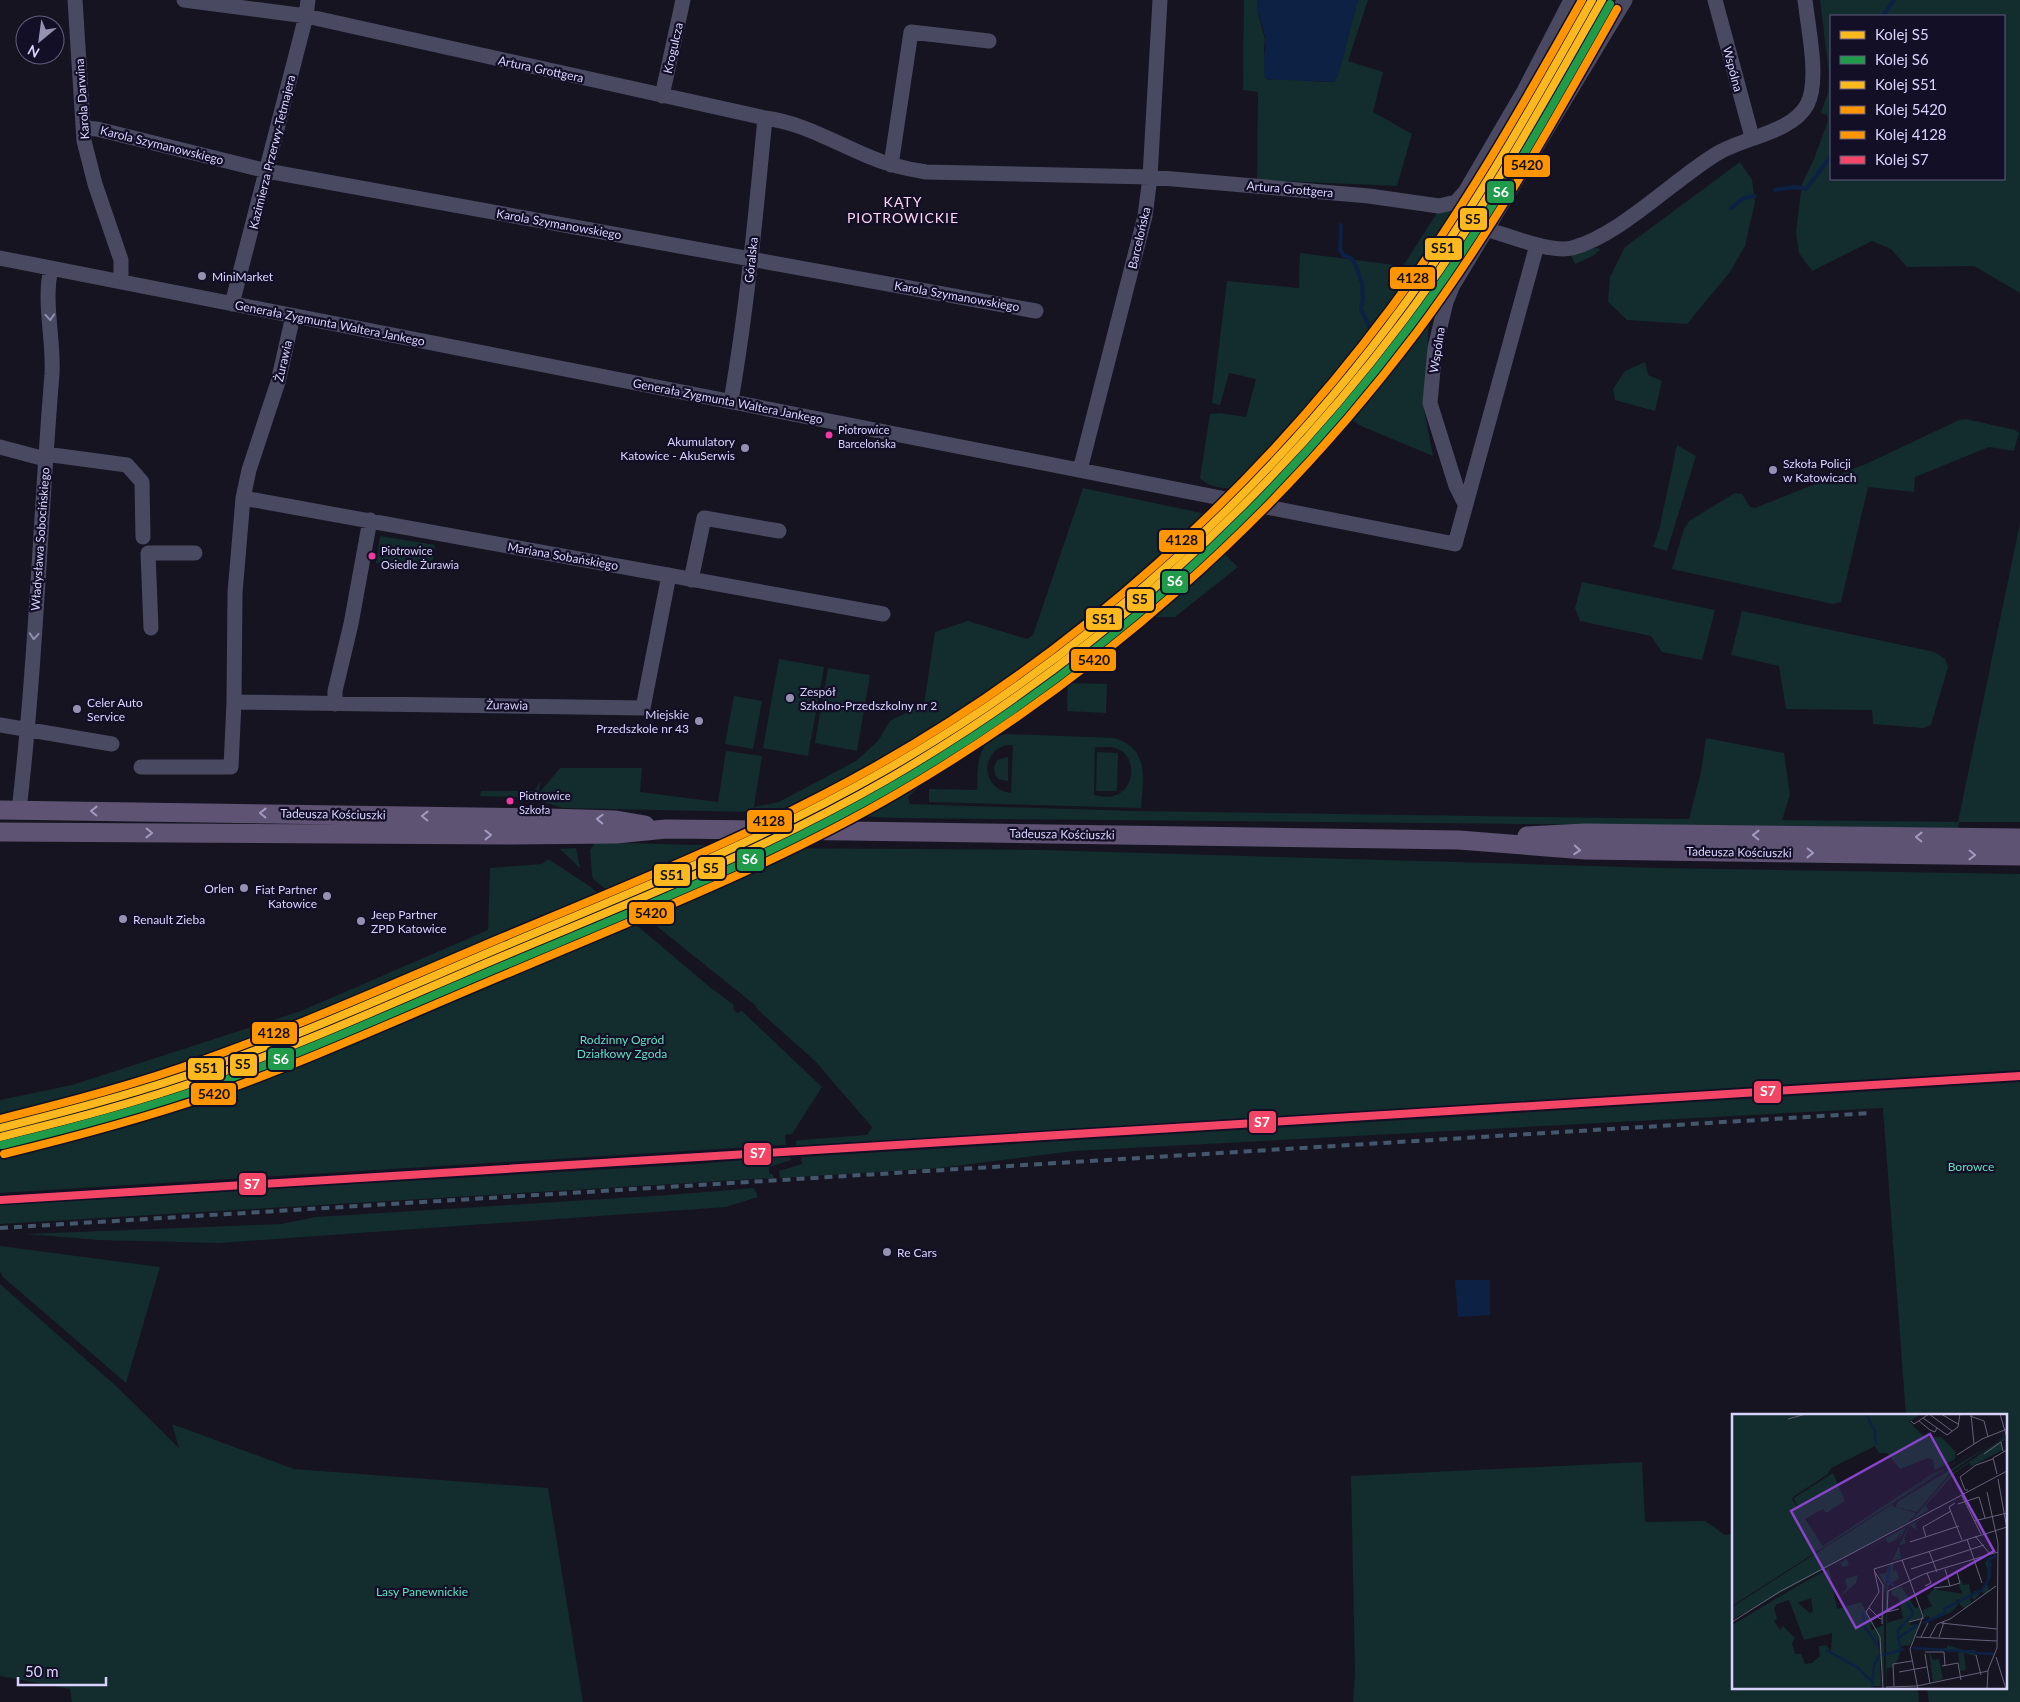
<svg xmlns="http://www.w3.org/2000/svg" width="2020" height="1702" font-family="Lato,sans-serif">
	<rect width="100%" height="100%" fill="#161421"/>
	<path fill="#132c2d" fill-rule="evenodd" d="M1244,0H1257L1258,13L1265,39L1264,50L1268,80L1283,78L1321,82H1334L1338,75L1358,0H1368L1348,61L1383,72L1373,112L1412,134L1397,186L1257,180L1258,92L1243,90Z
		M1579,0H1586C1528,107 1470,217 1395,313C1347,374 1294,432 1242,490C1229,488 1209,489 1200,478L1210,414L1219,413L1246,417L1256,379L1229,373L1220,405L1212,403L1227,281L1299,288L1300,253L1403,266L1439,210L1454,209L1511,120Z
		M1607,0H1621L1429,320L1424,409L1433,456L1361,426L1342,414L1266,494H1258C1285,467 1312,441 1338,412C1372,374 1403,331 1432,289C1496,196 1552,99 1607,0Z
		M1820,0H2020V293L1974,266L1907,267L1891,249L1872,241L1812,271L1799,253L1796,232L1802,184L1814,159L1828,121L1827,115L1821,113L1828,92L1829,73ZM1831,16H2004V179H1831Z
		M1740,162L1752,180L1755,202L1745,246L1730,272L1687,324L1627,320L1608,302L1610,277L1625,247Z
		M1590,247L1601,249L1593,256L1575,264L1570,254Z
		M1645,362L1648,375L1662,381L1655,411L1615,400L1613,389L1625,371Z
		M1966,419L2015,430L2019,433L2014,451L1989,447L1915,477L1914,492L1868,487L1841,602L1833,604L1672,569L1684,529L1689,521L1735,493L1742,494L1750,507L1755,508L1868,463L1959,420Z
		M1677,445L1696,456L1667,551L1653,547L1659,530Z
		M1083,488L1211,515C1162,561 1113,607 1059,647C979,707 892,757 807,808L795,813L562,808L541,801L540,792L560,768H642L640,792L718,802L726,751L762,756L754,807L779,802L856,761L878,741L890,721L924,704L935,632L968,621L1027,639L1033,635Z
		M2020,523V822H1959L1958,828L894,818L837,815L920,767L1014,707L917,789L908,797L910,804L1133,811L1689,819L1701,772L1706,738L1784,753L1790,795L1782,820L1958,822Z
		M380,536L435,545L431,572L376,563Z
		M1212,542L1238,567L1175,617H1147L1067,671Z
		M1582,582L1715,610L1702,660L1662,652L1651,636L1580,621L1575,608Z
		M1742,611L1935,652L1945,659L1948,667L1931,725L1923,728L1873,724L1872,710L1786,709L1779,666L1731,655Z
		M779,659L824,667L808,756L763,748Z
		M828,668L870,675L857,751L815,743Z
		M1068,683L1107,684L1106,713L1067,711Z
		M734,696L762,701L753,749L725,744Z
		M1007,734L1115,738C1150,750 1143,778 1141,808L929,802V789L977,790C978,765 975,740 1007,734ZM1006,745H1013L1011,793C982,790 979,753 1006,745ZM1095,747C1101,748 1109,746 1115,748C1138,754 1136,791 1113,796C1107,798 1100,796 1094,795Z
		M1097,752L1118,753L1117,791H1096Z
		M1008,757V781L998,779L995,775L994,767L997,760Z
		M541,781L537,798L480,796L481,791H534Z
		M595,842L729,846L613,895L593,879L592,875L590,850Z
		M576,848L580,868L560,849Z
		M768,848L1040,850L1660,868L2020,874V1070L796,1146V1141L802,1140L867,1135L872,1127L815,1061L758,1010L755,1005L634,908Z
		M548,859L588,885L605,898C499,942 393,986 287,1028C193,1065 99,1101 0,1121V1100L72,1085L301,1011L488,930L490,868L542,864Z
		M622,913L711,988L734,1005L733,1009L737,1013L742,1011L822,1087L792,1134L785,1135L786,1145L0,1193V1141L151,1104L251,1068L363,1024Z
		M2020,1082V1702H1929L1927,1688H2006V1416H1906L1883,1108L1074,1151L940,1168L780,1178L779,1171L802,1164L801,1157Z
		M790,1156L791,1160L769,1167V1174H773L774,1178L0,1224V1205L697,1164Z
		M754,1188L758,1197L726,1207L219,1243L99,1240L25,1234L281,1224L316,1217L668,1195Z
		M0,1246L160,1267L126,1383L3,1277L0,1271Z
		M0,1284L116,1386L179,1448L172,1424L294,1469L548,1488L583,1702H72L70,1689L0,1676Z
		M1642,1462L1645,1522L1705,1521L1725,1535L1734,1534V1688H1918L1919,1702H1353L1355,1674L1351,1476Z"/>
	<path fill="#0d2144" d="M1257,0H1358L1338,75L1334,82L1265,79C1263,65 1265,53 1265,39C1264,25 1256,14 1257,0Z
		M1490,1280V1315L1458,1317L1455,1280Z"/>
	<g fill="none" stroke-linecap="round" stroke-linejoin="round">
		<path stroke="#0d2144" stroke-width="4" d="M1883,16L1894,0
			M1775,190L1794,187L1806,189L1831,156
			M1731,208L1744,198L1755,196
			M1238,487L1308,411L1372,333L1361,309L1363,300L1362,283L1355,264L1351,258L1344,256L1340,250L1341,225
			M1161,563L1220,507"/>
		<path stroke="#4a4962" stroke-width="15" d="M75,0L84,141L95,184L121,260V282
			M184,0L306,16L765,118C804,123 835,143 870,157C888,165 907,169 926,172L1150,177L1369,196L1439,206L1456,202L1465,192L1524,91L1571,0
			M1715,0L1752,137
			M662,96L683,0
			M83,128L97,129L267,171L1036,311
			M891,165L911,32L989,41
			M1488,230C1512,236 1549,253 1572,248C1621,235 1674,179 1718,153C1745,137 1791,133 1807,105C1820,81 1808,28 1805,0
			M0,258L1455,544L1537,245
			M232,304L306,16L308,0
			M731,401C747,308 756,213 765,118
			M0,447L45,459
			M45,454L127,465L142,482L143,537
			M1080,470L1145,216L1150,177L1160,0
			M243,498L883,614
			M1465,504L1456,486L1430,403L1435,348L1446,302L1453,285L1625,0
			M691,580L704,518L779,531
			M151,628L148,553H195
			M234,702L643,708L669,575
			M335,704V691L351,624L370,520
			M0,725L112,744
			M141,767H231L234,702L235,593L243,498L249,470L278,382L293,316
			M19,810C36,665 40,519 52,374C54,339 43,303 51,268"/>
		<path stroke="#5e5373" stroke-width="19" d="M0,810L548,818L616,820L645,825
			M0,832L511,835L616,834L666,829L849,831L1459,840L1585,850L2020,856
			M1527,836L1585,833L2020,838"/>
		<path stroke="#43596b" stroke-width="4" stroke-dasharray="8 6" stroke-linecap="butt" d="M0,1228L1871,1113"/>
		<defs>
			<path id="rail-1" d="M0,1137C69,1120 139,1102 206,1078C309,1042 408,996 508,954C636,900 767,849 888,779C1088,663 1265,505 1403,321C1479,220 1540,109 1602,0"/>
			<path id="rail-2" d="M2,1145C72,1128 141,1110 209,1086C312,1050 411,1004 512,962C641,908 772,856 893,786C1094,670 1271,511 1410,326C1486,225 1548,114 1610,4"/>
			<path id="rail-3" d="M0,1128C69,1111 138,1093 205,1069C306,1033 405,988 504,946C632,892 761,841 882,772C1095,651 1283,478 1424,277C1486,189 1539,94 1592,0"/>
			<path id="rail-4" d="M4,1154C74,1137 144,1118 212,1095C315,1058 415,1012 516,970C645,915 777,864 898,793C1099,676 1277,518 1417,332C1493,230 1555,119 1617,9"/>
			<path id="rail-5" d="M0,1119C68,1102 137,1084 203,1060C304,1024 402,980 501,938C628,885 756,834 876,766C1076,653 1254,492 1391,308C1463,211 1523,105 1582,0"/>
			<path id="rail-6" d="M0,1200L2020,1076"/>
		</defs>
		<use href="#rail-1" stroke="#130f26" stroke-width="11"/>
		<use href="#rail-2" stroke="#130f26" stroke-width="11"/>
		<use href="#rail-3" stroke="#130f26" stroke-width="11"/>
		<use href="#rail-4" stroke="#130f26" stroke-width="11"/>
		<use href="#rail-5" stroke="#130f26" stroke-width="11"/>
		<use href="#rail-6" stroke="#130f26" stroke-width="11"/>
		<use href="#rail-1" stroke="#fbb81f" stroke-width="8"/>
		<use href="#rail-2" stroke="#1f9b4a" stroke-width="8"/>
		<use href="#rail-3" stroke="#fbb81f" stroke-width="8"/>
		<use href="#rail-4" stroke="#ff9500" stroke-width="8"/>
		<use href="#rail-5" stroke="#ff9500" stroke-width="8"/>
		<use href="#rail-6" stroke="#f34667" stroke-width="8"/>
	</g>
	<defs><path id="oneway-chevron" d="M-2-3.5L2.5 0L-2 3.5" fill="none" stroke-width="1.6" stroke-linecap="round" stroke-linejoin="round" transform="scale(1.25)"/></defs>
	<g stroke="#928eb0">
		<use href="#oneway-chevron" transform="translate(50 317) rotate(86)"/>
		<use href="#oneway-chevron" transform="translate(34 636) rotate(94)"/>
	</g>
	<g stroke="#a29ac0">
		<use href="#oneway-chevron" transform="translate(94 811) rotate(-179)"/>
		<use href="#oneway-chevron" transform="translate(263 813) rotate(-179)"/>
		<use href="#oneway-chevron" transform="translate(425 816) rotate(-179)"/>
		<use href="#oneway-chevron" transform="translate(600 819) rotate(-178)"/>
		<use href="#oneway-chevron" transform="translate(149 833) rotate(1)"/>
		<use href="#oneway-chevron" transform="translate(488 835)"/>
		<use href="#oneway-chevron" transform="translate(1756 835) rotate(-179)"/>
		<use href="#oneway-chevron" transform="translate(1919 837) rotate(-179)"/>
		<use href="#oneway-chevron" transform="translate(1577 850) rotate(4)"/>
		<use href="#oneway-chevron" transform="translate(1810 853) rotate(1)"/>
		<use href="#oneway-chevron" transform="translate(1972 855) rotate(1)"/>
	</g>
	<g fill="#9591b1" stroke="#130f26" stroke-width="2">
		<circle cx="202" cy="276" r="5"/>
		<circle cx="745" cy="448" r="5"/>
		<circle cx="1773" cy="470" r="5"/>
		<circle cx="790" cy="698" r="5"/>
		<circle cx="77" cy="709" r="5"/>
		<circle cx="699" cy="721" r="5"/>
		<circle cx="244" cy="888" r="5"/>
		<circle cx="327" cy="896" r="5"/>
		<circle cx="123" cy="919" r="5"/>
		<circle cx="361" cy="921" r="5"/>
		<circle cx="887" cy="1252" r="5"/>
	</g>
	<g fill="#f13a9d" stroke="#130f26" stroke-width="2">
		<circle cx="829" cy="435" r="4.5"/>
		<circle cx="372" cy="556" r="4.5"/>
		<circle cx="510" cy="801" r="4.5"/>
	</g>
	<g text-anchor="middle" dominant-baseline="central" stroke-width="4.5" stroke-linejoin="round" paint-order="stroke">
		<g font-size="11" fill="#d9d4ff" stroke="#130f26" text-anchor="start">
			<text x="838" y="429">Piotrowice<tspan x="838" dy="14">Barcelońska</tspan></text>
			<text x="381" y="550">Piotrowice<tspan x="381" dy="14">Osiedle Żurawia</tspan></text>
			<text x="519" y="795">Piotrowice<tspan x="519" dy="14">Szkoła</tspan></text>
		</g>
		<g font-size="12" fill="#d9d4ff" stroke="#130f26">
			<text transform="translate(673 48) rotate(-77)">Krogulcza</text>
			<text transform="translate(541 69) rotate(12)">Artura Grottgera</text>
			<text transform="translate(1733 69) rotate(75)">Wspólna</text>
			<text transform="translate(82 99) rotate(-94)">Karola Darwina</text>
			<text transform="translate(162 145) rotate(14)">Karola Szymanowskiego</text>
			<text transform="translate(272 152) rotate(-76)">Kazimierza Przerwy-Tetmajera</text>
			<text transform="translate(1290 189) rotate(5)">Artura Grottgera</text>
			<text transform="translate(559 224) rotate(10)">Karola Szymanowskiego</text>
			<text transform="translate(1139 238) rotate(-77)">Barcelońska</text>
			<text transform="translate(751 260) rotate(-84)">Góralska</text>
			<text transform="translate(957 296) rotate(10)">Karola Szymanowskiego</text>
			<text transform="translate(330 323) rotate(11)">Generała Zygmunta Waltera Jankego</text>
			<text transform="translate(1437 350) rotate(-81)">Wspólna</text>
			<text transform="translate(283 361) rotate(-77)">Żurawia</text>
			<text transform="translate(728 401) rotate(11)">Generała Zygmunta Waltera Jankego</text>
			<text transform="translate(40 539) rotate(-86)">Władysława Sobocińskiego</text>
			<text transform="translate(563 556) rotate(10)">Mariana Sobańskiego</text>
			<text transform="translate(507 705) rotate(1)">Żurawia</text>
			<text transform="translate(333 814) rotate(1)">Tadeusza Kościuszki</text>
			<text transform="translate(1062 834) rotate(1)">Tadeusza Kościuszki</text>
			<text transform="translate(1739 852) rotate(1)">Tadeusza Kościuszki</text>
		</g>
		<g font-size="12" fill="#d9d4ff" stroke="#130f26" text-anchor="start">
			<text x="212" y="276">MiniMarket</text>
			<text x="735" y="441" text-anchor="end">Akumulatory<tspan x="735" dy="14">Katowice - AkuSerwis</tspan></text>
			<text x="1783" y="463">Szkoła Policji<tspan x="1783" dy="14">w Katowicach</tspan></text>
			<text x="800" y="691">Zespół<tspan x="800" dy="14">Szkolno-Przedszkolny nr 2</tspan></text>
			<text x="87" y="702">Celer Auto<tspan x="87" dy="14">Service</tspan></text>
			<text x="689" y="714" text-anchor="end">Miejskie<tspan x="689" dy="14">Przedszkole nr 43</tspan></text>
			<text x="234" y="888" text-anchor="end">Orlen</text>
			<text x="317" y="889" text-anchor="end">Fiat Partner<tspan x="317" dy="14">Katowice</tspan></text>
			<text x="371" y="914">Jeep Partner<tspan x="371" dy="14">ZPD Katowice</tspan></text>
			<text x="133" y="919">Renault Zieba</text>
			<text x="897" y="1252">Re Cars</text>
		</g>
		<g font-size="12" fill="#5fe0c0" stroke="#130f26">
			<text x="622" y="1039">Rodzinny Ogród<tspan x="622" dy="14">Działkowy Zgoda</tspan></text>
			<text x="1971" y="1166">Borowce</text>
			<text x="422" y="1591">Lasy Panewnickie</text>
		</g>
		<g font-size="14" letter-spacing="1" fill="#ffd6f0" stroke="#130f26">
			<text x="903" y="201">KĄTY<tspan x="903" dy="16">PIOTROWICKIE</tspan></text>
		</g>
	</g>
	<g transform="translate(1732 1414)">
		<rect width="275" height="275" fill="#161421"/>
		<path d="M0,0H189L178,7L183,14L193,23H209L224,38L223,45L203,56L201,46L196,44L168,55L155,39H147L143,32L99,54L96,60L61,83L60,85L65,93L62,84L101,59L113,87L94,99L91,95L73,105L91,132L200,60L214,53L167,83L269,20V17L273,22L263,28L271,22L270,19L0,192ZM273,23L275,30L273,26L269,28L270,36L240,52L237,49L222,60L194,91L196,96L180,106L218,61ZM260,30L219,58L185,98L164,93L165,88ZM164,88L160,92L184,99L177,108L0,206V193ZM199,100L183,109L185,117L178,111L172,124L174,129L167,132L169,144L160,147L177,111ZM174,113L166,127L169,116L165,125L157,129L153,125L115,145L117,151L111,153L108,148L97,155L105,195L129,188L140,210L138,212L140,216L143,215L147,228L149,272H141L140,275H0V211L65,172ZM79,184L81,197L78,199L66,189ZM57,186L72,226L100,219L99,237L94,231L87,232L88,242L80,249L73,250L69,240H63L60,229L63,224L51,212L48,216L42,207L45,205L42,194L45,190ZM265,142L258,145L260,152L257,154L258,164L255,170L257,177L253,180L249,177L243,186L238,183L239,189L232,194L225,188L227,185L224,186L226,191L218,199L191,210L197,205V202L192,204L191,196L200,192L195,182L202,175L231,180L227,173L229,164L231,171L237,170L239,181L242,180V177L250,176L255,167L256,156L253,149L257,144ZM161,149L162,158L164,155L167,164L156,172L155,209L171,204L167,184L160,181L159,177L169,172L183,194L187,193L191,203L177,208L178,211L190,209L178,231L170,232L166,245L161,253L155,254L154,275V176L158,150ZM157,151L152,177V272L144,214L151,211L152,169L147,160L154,159ZM126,161L124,169L107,184L115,174L113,165ZM215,231L231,236H243L244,242L232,239L234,256L228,257L226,238L179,234L204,235L215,234ZM197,238L201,246L207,245L211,265L201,268Z" fill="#132c2d" fill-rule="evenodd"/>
		<path fill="none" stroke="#0d2144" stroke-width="2.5" d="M134,0L143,17L144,30M158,152L155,166L162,172M226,188L250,176L258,163L257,145L264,142M131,199L132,212L147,233M191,209L213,199L212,195L225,189M166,224V216L181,200L176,189M181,234L243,238M169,235L166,224L187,210M94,236L123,252M244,239L262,240M124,252L139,267M140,275L142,252L147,242L172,235"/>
		<path fill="none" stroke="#64617a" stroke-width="1" d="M197,0L220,17M209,0L226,10M239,0L242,30M268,0L275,24M238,2L252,7L256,23M191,4L215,21L226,13L228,0M56,5L74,0M179,7L182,10L197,0M187,7L198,16L203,18L205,14M252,40L269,28L271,37M225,41L250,25L275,15M265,60L261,44L275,36M266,65L275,115M236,76H233L228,63L244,51L261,45M255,78L266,129L265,234L256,256L255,275M230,82L249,120M223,89L217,93L230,126M226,90L247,83L253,104M242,107L275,99M243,122L258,140M194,123L191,113L219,97M235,125L250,169M178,128L227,112M197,137L205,158M170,146L191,202L178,235L186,275M179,155L252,131M143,158L151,171L150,210M193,172L199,169L195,159M218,172L228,169L225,158M202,174L218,172L213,155M147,178L142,155L275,113M147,178L134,198L148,223L151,275M137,194L148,205L150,204M167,195L155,198L156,177L192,160L266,138M0,208L47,178L275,57M177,208L192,204M209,209L265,215M184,223L265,227M189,223L196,209M198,223L205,210L218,205L264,172M207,223L212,208M193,238H212L213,252M193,240L198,270M244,241L249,261M264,243L274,275M210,252L226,249L229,266M167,258L195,253M162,272L161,250L180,247M154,273L185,272L256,257"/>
		<path fill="#8945c9" fill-opacity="0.15" stroke="#8945c9" stroke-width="2.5" d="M198,20L262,137L124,214L59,97Z"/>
		<rect width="275" height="275" fill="none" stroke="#d9d4ff" stroke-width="2.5"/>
	</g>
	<g stroke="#130f26" stroke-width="2">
		<rect x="1503" y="154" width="48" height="24" rx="5" fill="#ff9500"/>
		<rect x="1486" y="180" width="29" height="24" rx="5" fill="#1f9b4a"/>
		<rect x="1459" y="207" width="29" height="24" rx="5" fill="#fbb81f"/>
		<rect x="1424" y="237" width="39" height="24" rx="5" fill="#fbb81f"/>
		<rect x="1389" y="266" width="47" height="24" rx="5" fill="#ff9500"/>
		<rect x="1158" y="529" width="47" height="24" rx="5" fill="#ff9500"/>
		<rect x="1161" y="570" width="28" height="24" rx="5" fill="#1f9b4a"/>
		<rect x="1126" y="588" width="29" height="24" rx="5" fill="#fbb81f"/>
		<rect x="1085" y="607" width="38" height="24" rx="5" fill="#fbb81f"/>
		<rect x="1070" y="648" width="47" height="24" rx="5" fill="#ff9500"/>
		<rect x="746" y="809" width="47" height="24" rx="5" fill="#ff9500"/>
		<rect x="736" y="848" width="29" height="24" rx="5" fill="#1f9b4a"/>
		<rect x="697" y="856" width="29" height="24" rx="5" fill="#fbb81f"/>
		<rect x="653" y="863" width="38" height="24" rx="5" fill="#fbb81f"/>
		<rect x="628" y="901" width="47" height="24" rx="5" fill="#ff9500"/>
		<rect x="251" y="1021" width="47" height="24" rx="5" fill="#ff9500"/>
		<rect x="267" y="1047" width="28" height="24" rx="5" fill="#1f9b4a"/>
		<rect x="229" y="1053" width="29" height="24" rx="5" fill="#fbb81f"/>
		<rect x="187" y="1057" width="38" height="24" rx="5" fill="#fbb81f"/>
		<rect x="1753" y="1080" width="29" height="24" rx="5" fill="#f34667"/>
		<rect x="190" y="1082" width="47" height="24" rx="5" fill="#ff9500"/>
		<rect x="1248" y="1110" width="29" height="24" rx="5" fill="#f34667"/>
		<rect x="743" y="1142" width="29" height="24" rx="5" fill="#f34667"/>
		<rect x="238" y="1172" width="29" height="24" rx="5" fill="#f34667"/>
	</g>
	<g font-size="14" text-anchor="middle" font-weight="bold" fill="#fff">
		<text x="1501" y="197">S6</text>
		<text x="1175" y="586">S6</text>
		<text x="750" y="864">S6</text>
		<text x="281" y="1064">S6</text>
		<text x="1768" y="1096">S7</text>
		<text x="1262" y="1127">S7</text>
		<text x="758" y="1158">S7</text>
		<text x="252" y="1189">S7</text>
	</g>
	<g font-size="14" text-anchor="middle" font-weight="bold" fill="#111">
		<text x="1527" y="170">5420</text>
		<text x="1473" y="224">S5</text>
		<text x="1443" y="253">S51</text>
		<text x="1413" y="283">4128</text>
		<text x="1182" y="545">4128</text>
		<text x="1140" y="604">S5</text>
		<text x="1104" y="624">S51</text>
		<text x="1094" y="665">5420</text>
		<text x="769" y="826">4128</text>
		<text x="711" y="873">S5</text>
		<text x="672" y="880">S51</text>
		<text x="651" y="918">5420</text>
		<text x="274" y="1038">4128</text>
		<text x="243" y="1069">S5</text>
		<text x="206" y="1073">S51</text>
		<text x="214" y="1099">5420</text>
	</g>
	<rect x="1830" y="15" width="175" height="165" fill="#130f26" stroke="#625e7d"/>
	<rect x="1840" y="31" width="25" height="8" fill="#fbb81f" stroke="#625e7d"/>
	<text x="1875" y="40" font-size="15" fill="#d9d4ff">Kolej S5</text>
	<rect x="1840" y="56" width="25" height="8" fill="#1f9b4a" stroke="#625e7d"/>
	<text x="1875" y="65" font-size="15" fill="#d9d4ff">Kolej S6</text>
	<rect x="1840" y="81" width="25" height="8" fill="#fbb81f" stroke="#625e7d"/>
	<text x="1875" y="90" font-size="15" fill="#d9d4ff">Kolej S51</text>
	<rect x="1840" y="106" width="25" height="8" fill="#ff9500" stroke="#625e7d"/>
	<text x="1875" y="115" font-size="15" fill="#d9d4ff">Kolej 5420</text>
	<rect x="1840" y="131" width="25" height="8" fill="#ff9500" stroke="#625e7d"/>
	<text x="1875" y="140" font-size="15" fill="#d9d4ff">Kolej 4128</text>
	<rect x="1840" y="156" width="25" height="8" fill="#f34667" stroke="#625e7d"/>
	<text x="1875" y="165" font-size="15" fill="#d9d4ff">Kolej S7</text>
	<g transform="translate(40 40) rotate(209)"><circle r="24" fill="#130f26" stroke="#625e7d"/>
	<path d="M0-4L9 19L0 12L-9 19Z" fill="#9591b1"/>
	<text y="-8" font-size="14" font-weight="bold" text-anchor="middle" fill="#d9d4ff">N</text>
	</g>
	<path d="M18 1677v8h88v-8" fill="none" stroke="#d9d4ff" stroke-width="2.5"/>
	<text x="25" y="1677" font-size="15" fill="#d9d4ff" stroke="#130f26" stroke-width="4" paint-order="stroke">50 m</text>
</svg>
